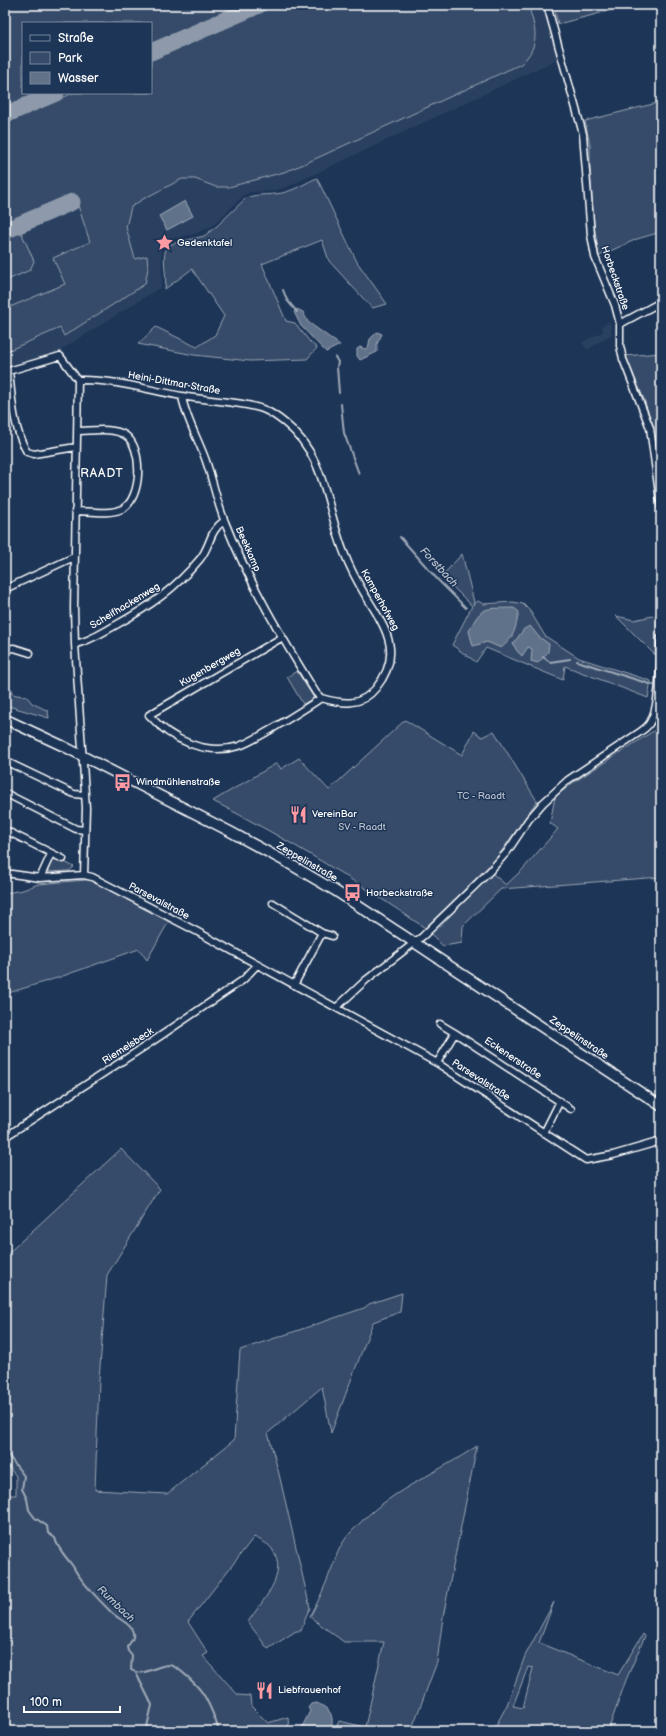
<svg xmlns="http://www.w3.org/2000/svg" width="666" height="1736" font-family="'Balsamiq Sans',sans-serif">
	<rect width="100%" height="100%" fill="#1d3557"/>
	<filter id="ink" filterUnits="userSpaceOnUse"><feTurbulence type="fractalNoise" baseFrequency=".025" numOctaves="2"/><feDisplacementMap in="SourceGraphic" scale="8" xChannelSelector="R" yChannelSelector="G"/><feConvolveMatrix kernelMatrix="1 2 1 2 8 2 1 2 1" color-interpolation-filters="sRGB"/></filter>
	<g filter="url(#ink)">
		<path fill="#2a4161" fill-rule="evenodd" d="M5,5H543L558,56L554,61L285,188L271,191L250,192L244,195L212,226L194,234L171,239L161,247L162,281L161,287L61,350L59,354L5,370ZM23,23H151V93H23Z
			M610,321L612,334L587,350L582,342L603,332L602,326Z"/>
		<path fill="#364b69" stroke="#9aa5b4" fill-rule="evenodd" d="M5,5H241L151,44V23H23V93H38L5,108Z
			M277,5H528C536,29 541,45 521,64L304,164L284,172L229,187H216L195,179H182L143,199L131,207L126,227L135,259L147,256L148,268L145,284L64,336L60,328L5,352V309L65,284L53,258L90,242L74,193L5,222V123L73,93H151V59Z
			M550,5H632L558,24L555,11L552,12Z
			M661,102V232L637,239L599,256L594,225L590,170V145L585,121Z
			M317,178L357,262L387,304L372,308L329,261L322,240L262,264L286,321L295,323L310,342L317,348L307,359L250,361L194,355L138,344L156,327L197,347L215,335L224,316L192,269L165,289C168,275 160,256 168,245L204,236L217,226L246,198C258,193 273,196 286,192C297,189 307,182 317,178Z
			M21,232L34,261L30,270L5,281V239Z
			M661,353V442L656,439L644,399L625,356Z
			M462,554L474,602L473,605L478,601L483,604L513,602L523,604L530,611L545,636L579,658L651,681L648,698L565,666L563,680L486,648L476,662L452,645L472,606L442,576Z
			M657,615L655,655L616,616L634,620Z
			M297,671L314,698L303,704L287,677Z
			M5,688L12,689V694L27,697L32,703L48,711L49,718L5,705Z
			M661,713V877L501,889L463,926L462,943L443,946L431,934L492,873L506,885L523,869L558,829L550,823L555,797L574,782L655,730Z
			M405,720L462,755L474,731L482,737L494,731L537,801L496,859L425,928C357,881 287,839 213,801L277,763L281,769L299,758L329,790Z
			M55,858H57L74,867L69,871L48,872C47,867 50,860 55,858Z
			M86,880H90L169,921L147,960L139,949L60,977L5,994V893L23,890L38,884Z
			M121,1149L160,1189L107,1275L99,1380L95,1490L167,1494L234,1440L240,1350L364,1308L369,1304L402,1293L400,1312L373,1322L331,1433L322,1387L268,1433L279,1474L310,1608L306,1616L301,1631H296L268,1649L248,1622C261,1602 290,1574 272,1549C269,1544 260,1540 254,1537L188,1622L208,1653L203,1656L238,1695L250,1696L251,1706L268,1723L288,1717L289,1731H5V1495H16V1476L5,1462V1256Z
			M477,1446L443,1617L437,1662L411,1731H335L339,1721L365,1727L384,1642H344L310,1617C318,1602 325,1586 331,1570C335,1561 337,1552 342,1544C347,1535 355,1528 362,1521C396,1488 439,1472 477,1446Z
			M554,1602L539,1643L618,1675L643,1634L645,1636L626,1680L608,1731H493L507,1705L525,1656ZM528,1667L533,1668L523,1708L513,1706Z"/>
		<path fill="#617289" stroke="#a0aab8" d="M185,201L193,216L167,230L159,216Z
			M297,309L303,312L308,322L340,345L326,352L301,326L294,312Z
			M377,332L382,334L377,344V352L360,360L357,356V349L360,347L365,349L368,348L370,339Z
			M514,608L519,612C515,629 515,637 501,648L487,642L473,646L469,631C482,604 486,609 514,608Z
			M530,626L539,637L549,644L548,652L538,663L531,661L532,649L528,647L522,656L517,651L513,644L524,629Z
			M317,1703C332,1710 334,1716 331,1731H300L310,1711L308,1708L311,1704Z"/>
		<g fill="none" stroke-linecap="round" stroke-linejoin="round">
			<path stroke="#a0aab8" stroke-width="2" d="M283,290L287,300L297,312
				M335,357L338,362L337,367L339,393
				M341,404L344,433L359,474
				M400,537L438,580L466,608
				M543,657L550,662L570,659
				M577,661L653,685
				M5,1451L24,1476L22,1489L27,1499L29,1510L35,1518L47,1526L48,1533L55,1538C57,1548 66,1557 72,1565C75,1569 76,1573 79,1576C88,1589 100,1601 112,1613C117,1618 127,1622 131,1628C136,1636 132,1641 127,1647L128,1651L132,1656L131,1670C144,1678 155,1665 169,1665C179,1666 200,1688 205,1697C210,1706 216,1721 219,1731
				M136,1673L152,1705L146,1731"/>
			<path stroke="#8e9aab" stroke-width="17" d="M151,52L259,5
				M5,115L56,93
				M5,231L72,202"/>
			<defs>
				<path id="minor" d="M547,5L583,134L591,235L595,257L615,305L620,324V346L623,359L650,428L661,508
					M620,324L661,302
					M9,371C12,398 13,429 27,452L34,454L76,447
					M5,372L60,356L78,380L74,608L75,644L86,808L84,875
					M78,380C113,379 148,390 182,396C207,401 243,401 265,410C272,413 280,419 285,423C327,456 326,510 345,555C350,568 357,581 364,593C384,626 405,652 376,688C361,707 342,704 321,698C305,709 288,719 272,729C261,735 251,742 239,746C206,756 171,740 149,715L281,638
					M182,396C184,414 200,443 206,461C213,481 217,503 225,522C249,583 282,638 316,693L321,698
					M75,511C89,511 109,515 122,509C142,500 144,447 125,435C113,427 91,431 77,431
					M5,589L74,557
					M75,644C90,641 103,632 116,625C150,606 175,589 200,559C211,545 209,531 224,521
					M5,649L14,648L30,653
					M5,761L74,794L84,795
					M5,793L76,829L85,830
					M5,830L63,859
					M5,873L40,878L84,875L92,877L196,931L437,1063L586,1160L613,1155L661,1141
					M40,878L51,854
					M273,903L322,933L332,936
					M294,985L322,933
					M336,1008L366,980L423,936L489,872L507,852L529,819L543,803L568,780L640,732C643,730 647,727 649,724C661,706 660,658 661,637
					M440,1024L455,1033
					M437,1063L455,1033L571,1109
					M544,1133L560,1101
					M5,1137L150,1043L243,980L257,965"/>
				<path id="secondary" d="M5,719L63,746L229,831L288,863L334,890L415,943L661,1106"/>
			</defs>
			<use href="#minor" stroke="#fff" stroke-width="9"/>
			<use href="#secondary" stroke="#fff" stroke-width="12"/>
			<use href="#minor" stroke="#1d3557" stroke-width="6"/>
			<use href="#secondary" stroke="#1d3557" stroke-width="9"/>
		</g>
	</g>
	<defs>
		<symbol id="sight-bare" viewBox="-9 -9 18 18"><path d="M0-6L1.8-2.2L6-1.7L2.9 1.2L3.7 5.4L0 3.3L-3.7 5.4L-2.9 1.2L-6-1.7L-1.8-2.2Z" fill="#ff9aa2" stroke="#1d3557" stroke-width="2.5" paint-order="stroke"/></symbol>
		<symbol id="bus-bare" viewBox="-9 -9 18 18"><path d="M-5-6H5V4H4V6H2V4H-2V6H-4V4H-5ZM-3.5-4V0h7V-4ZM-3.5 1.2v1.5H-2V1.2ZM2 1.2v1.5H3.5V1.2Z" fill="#ff9aa2" stroke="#1d3557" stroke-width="2.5" paint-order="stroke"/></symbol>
		<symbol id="restaurant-bare" viewBox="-9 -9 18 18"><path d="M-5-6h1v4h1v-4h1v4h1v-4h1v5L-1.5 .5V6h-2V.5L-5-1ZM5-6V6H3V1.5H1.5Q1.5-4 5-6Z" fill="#ff9aa2" stroke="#1d3557" stroke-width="2.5" paint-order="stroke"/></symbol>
	</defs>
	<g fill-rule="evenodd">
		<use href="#sight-bare" x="152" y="230" width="25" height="25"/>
		<use href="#bus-bare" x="110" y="770" width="25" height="25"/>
		<use href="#restaurant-bare" x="286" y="802" width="25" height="25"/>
		<use href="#bus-bare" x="340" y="880" width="25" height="25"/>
		<use href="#restaurant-bare" x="252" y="1678" width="25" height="25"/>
	</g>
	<g text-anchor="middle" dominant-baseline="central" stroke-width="3" stroke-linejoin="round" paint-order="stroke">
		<g font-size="10" fill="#fff" stroke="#1d3557" text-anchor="start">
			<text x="177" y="243">Gedenktafel</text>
			<text x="136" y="782">Windmühlenstraße</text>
			<text x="312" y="814">VereinBar</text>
			<text x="366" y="893">Horbeckstraße</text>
			<text x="278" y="1690">Liebfrauenhof</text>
		</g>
		<g font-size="10" fill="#fff" stroke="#1d3557">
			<text transform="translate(615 278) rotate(71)">Horbeckstraße</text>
			<text transform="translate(174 383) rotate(10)">Heini-Dittmar-Straße</text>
			<text transform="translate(248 549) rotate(66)">Beekkamp</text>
			<text transform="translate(380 600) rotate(61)">Kamperhofweg</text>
			<text transform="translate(125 606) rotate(-31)">Scheifhackenweg</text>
			<text transform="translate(210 667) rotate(-30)">Kugenbergweg</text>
			<text transform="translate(307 862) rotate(30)">Zeppelinstraße</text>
			<text transform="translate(159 901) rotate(28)">Parsevalstraße</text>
			<text transform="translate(579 1038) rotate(34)">Zeppelinstraße</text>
			<text transform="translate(128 1046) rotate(-33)">Riemelsbeck</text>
			<text transform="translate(513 1058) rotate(34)">Eckenerstraße</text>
			<text transform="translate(481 1080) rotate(33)">Parsevalstraße</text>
		</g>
		<g font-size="10" fill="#b9c0ca" stroke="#1d3557">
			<text x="481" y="796">TC - Raadt</text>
			<text x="362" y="827">SV - Raadt</text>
		</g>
		<g font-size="11" font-style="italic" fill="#b8c0ca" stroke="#1d3557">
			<text transform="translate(439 567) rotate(47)">Forstbach</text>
			<text transform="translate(116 1604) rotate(44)">Rumbach</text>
		</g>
		<g font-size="12" letter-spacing="1" fill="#fff" stroke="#1d3557">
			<text x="102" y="473">RAADT</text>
		</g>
	</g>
	<rect width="666" height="1736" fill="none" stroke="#1d3557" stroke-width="20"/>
	<rect x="10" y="10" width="646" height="1716" fill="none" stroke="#fff" stroke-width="1.5" filter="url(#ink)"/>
	<rect x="22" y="22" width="130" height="72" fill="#1d3557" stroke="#77869a"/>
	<rect x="30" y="35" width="20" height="6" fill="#1d3557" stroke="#77869a"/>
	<text x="58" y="42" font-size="12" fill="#ffffff">Straße</text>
	<rect x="30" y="52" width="20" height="12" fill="#364b69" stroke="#77869a"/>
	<text x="58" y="62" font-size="12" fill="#ffffff">Park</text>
	<rect x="30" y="72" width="20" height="12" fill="#617289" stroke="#77869a"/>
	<text x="58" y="82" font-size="12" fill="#ffffff">Wasser</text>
	<path d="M24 1706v6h96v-6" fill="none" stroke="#ffffff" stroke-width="2"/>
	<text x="30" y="1706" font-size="12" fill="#ffffff" stroke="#1d3557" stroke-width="3" paint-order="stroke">100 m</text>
</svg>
